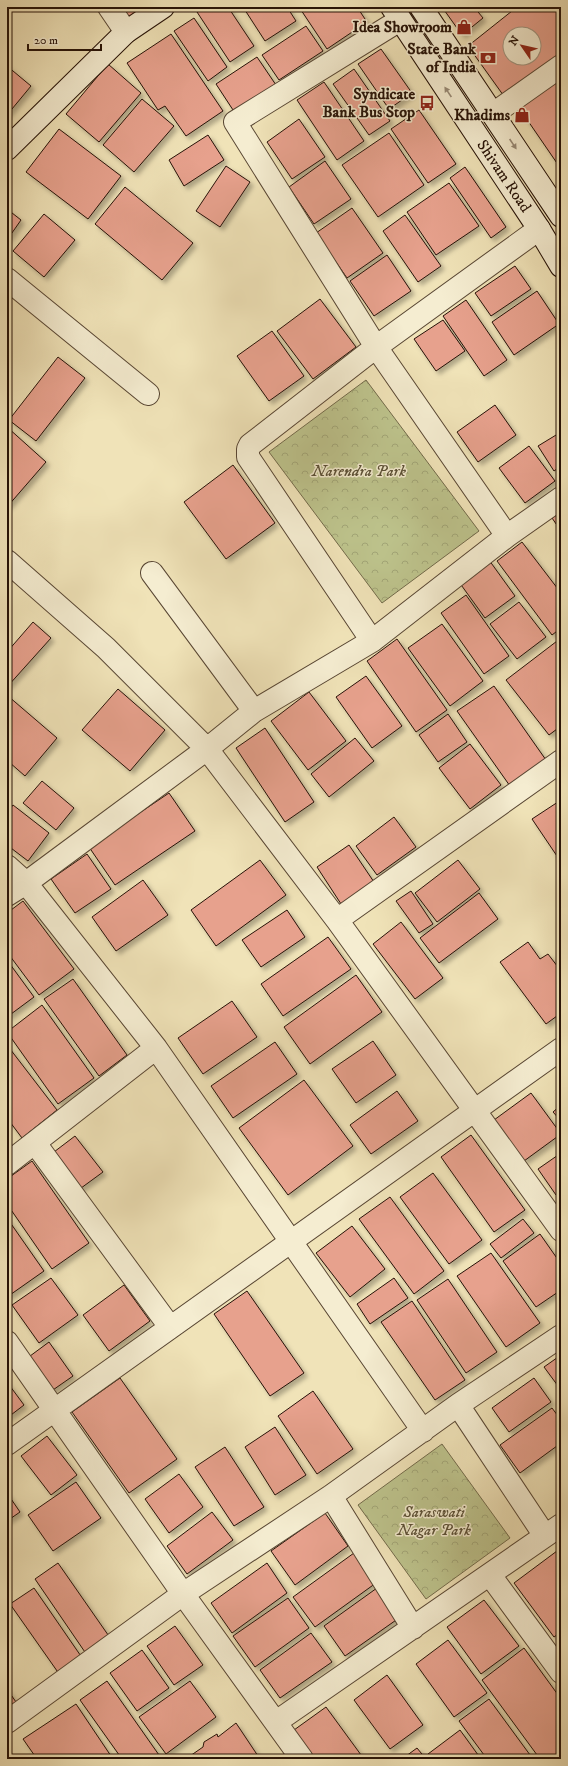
<svg xmlns="http://www.w3.org/2000/svg" width="568" height="1766" font-family="'IM FELL DW Pica',serif">
	<defs>
		<pattern id="park-crowns" width="20" height="18" patternUnits="userSpaceOnUse"><rect width="20" height="18" fill="#bdc38c"/><path d="M2 6a3 3 0 1 1 6 0M12 15a3 3 0 1 1 6 0" fill="none" stroke="#a2a677"/></pattern>
		<filter id="shadow"><feDropShadow dx="3.5" dy="3.5" stdDeviation="2" flood-color="#0004"/></filter>
	</defs>
	<rect width="100%" height="100%" fill="#f0e3b8"/>
	<filter id="stains"><feTurbulence type="fractalNoise" baseFrequency=".005" numOctaves="4"/><feColorMatrix values="0 0 0 0 .2 0 0 0 0 .09 0 0 0 0 .02 0 0 0 .5 -.17"/></filter>
	<radialGradient id="worn" r=".72"><stop offset=".6" stop-color="#630" stop-opacity="0"/><stop offset="1" stop-color="#630" stop-opacity=".3"/></radialGradient>
	<path fill="url(#park-crowns)" stroke="#726a4a" d="M366,380L479,531L382,603L269,452Z
		M442,1444L510,1538L426,1599L358,1505Z"/>
	<path fill="#e7a18d" stroke="#261207" fill-rule="evenodd" filter="url(#shadow)" d="M117,7H143L126,21Z
		M206,7H228L254,46L230,62L197,12Z
		M243,7H287L296,21L265,41Z
		M299,7H357L367,22L327,49Z
		M442,7H474L483,18L462,35Z
		M517,7H561V58L506,99L468,46ZM510,34H534V58H510Z
		M194,18L227,67L208,81L174,31Z
		M306,26L323,51L279,80L262,55Z
		M171,34L223,111L186,136L165,106L158,110L127,63Z
		M381,49L412,93L389,109L358,64Z
		M257,57L276,85L235,113L216,84Z
		M108,64L141,93L99,142L66,114Z
		M7,66L31,86L7,115Z
		M354,69L390,121L369,135L333,84Z
		M554,76L561,87V169L515,102Z
		M324,82L364,141L337,160L297,100Z
		M142,99L174,126L134,172L103,145Z
		M419,110L456,164L428,183L391,129Z
		M299,119L325,157L292,179L267,142Z
		M59,129L121,176L88,219L26,172Z
		M389,133L424,185L378,217L342,165Z
		M208,135L224,160L184,186L169,160Z
		M325,161L351,199L314,224L289,187Z
		M226,166L250,182L220,227L196,211Z
		M465,167L506,227L491,238L450,178Z
		M449,183L479,226L436,255L407,212Z
		M125,187L193,243L162,280L95,224Z
		M352,208L383,253L347,278L316,233Z
		M7,209L21,220L7,240Z
		M44,214L75,240L44,277L13,251Z
		M405,215L441,266L418,282L383,231Z
		M387,255L411,291L374,316L350,281Z
		M515,266L531,289L491,316L475,293Z
		M537,291L559,324L514,355L492,322Z
		M320,299L356,347L313,379L277,331Z
		M466,300L507,360L484,376L443,316Z
		M443,320L465,351L436,371L414,339Z
		M272,331L304,376L269,401L237,356Z
		M58,357L85,378L36,441L9,420Z
		M495,405L516,435L478,462L457,432Z
		M7,427L46,462L7,507Z
		M561,432V466L554,471L538,446Z
		M529,446L555,481L525,503L499,468Z
		M233,465L275,523L226,559L184,502Z
		M561,511V531L552,518Z
		M522,542L561,593V628L552,635L497,561Z
		M489,560L515,596L485,618L459,582Z
		M466,595L509,656L484,674L441,613Z
		M519,602L546,637L517,659L490,624Z
		M33,622L51,638L7,687V652Z
		M442,624L483,681L450,706L408,648Z
		M561,638V726L549,735L506,680Z
		M397,639L447,710L416,732L367,661Z
		M366,676L402,726L372,748L336,697Z
		M494,686L546,760L510,786L457,711Z
		M118,689L165,730L130,771L82,730Z
		M309,692L346,741L308,770L271,721Z
		M8,696L57,738L25,776L9,762L7,765Z
		M448,714L467,742L438,762L419,735Z
		M265,728L314,802L285,822L236,748Z
		M355,738L374,761L329,797L311,774Z
		M470,744L501,785L470,809L439,768Z
		M42,781L74,808L56,830L23,803Z
		M169,793L195,831L115,885L89,847Z
		M561,800V862L532,819Z
		M13,805L49,833L28,861L7,845V813Z
		M394,817L416,847L377,875L356,846Z
		M349,845L376,885L343,907L317,867Z
		M87,854L111,889L75,913L51,879Z
		M260,860L286,895L216,946L191,910Z
		M458,860L480,889L437,922L415,893Z
		M143,880L168,915L116,951L92,917Z
		M411,891L433,924L419,933L396,901Z
		M479,893L498,919L439,963L420,938Z
		M23,901L74,969L39,995L7,952V913Z
		M287,910L305,937L261,967L242,940Z
		M401,922L443,978L415,999L373,944Z
		M328,937L351,969L283,1016L261,984Z
		M528,942L540,959L548,954L561,971V1013L546,1024L500,962Z
		M7,960L34,997L7,1017Z
		M356,975L382,1012L310,1064L284,1027Z
		M73,979L127,1055L99,1076L44,999Z
		M232,1001L257,1037L203,1074L178,1038Z
		M42,1005L94,1078L58,1104L7,1032Z
		M373,1041L396,1075L356,1103L332,1069Z
		M275,1042L297,1074L233,1118L211,1086Z
		M7,1045L57,1110L22,1138L7,1118Z
		M304,1080L353,1146L288,1195L239,1128Z
		M397,1091L418,1121L371,1154L350,1125Z
		M531,1093L561,1134L524,1161L494,1120Z
		M561,1105V1121L553,1112Z
		M471,1135L525,1210L494,1232L441,1157Z
		M75,1136L103,1172L77,1191L50,1155Z
		M561,1153V1191L556,1195L538,1169Z
		M32,1161L89,1243L52,1269L7,1204V1179Z
		M433,1173L482,1240L449,1264L400,1197Z
		M390,1197L444,1271L414,1294L359,1219Z
		M7,1218L44,1271L7,1297Z
		M523,1219L534,1233L501,1258L490,1244Z
		M352,1226L385,1269L350,1297L316,1253Z
		M540,1234L561,1264V1290L536,1307L503,1261Z
		M491,1253L540,1323L506,1347L457,1276Z
		M51,1278L78,1315L39,1343L12,1305Z
		M394,1278L408,1298L370,1324L357,1304Z
		M448,1279L497,1352L466,1373L417,1300Z
		M124,1285L150,1321L109,1351L83,1315Z
		M247,1291L304,1373L270,1396L214,1314Z
		M412,1301L465,1380L435,1400L381,1322Z
		M49,1342L73,1376L50,1392L26,1359Z
		M561,1355V1390L544,1367Z
		M120,1378L177,1459L129,1493L72,1412Z
		M534,1378L551,1402L509,1432L492,1408Z
		M7,1382L24,1405L7,1418Z
		M313,1391L353,1449L317,1474L278,1416Z
		M552,1408L561,1420V1443L520,1473L500,1445Z
		M275,1427L306,1475L275,1495L245,1447Z
		M47,1436L77,1475L51,1495L21,1456Z
		M225,1447L264,1507L234,1526L195,1467Z
		M179,1474L203,1507L169,1533L145,1499Z
		M76,1482L101,1518L53,1551L28,1515Z
		M7,1493L20,1512L7,1521Z
		M212,1512L233,1540L187,1574L167,1546Z
		M325,1513L348,1546L295,1585L271,1551Z
		M561,1548V1632L554,1637L514,1583Z
		M354,1553L376,1583L315,1627L293,1597Z
		M58,1563L113,1642L89,1658L35,1579Z
		M267,1563L287,1593L232,1633L211,1603Z
		M34,1588L85,1662L62,1678L10,1604Z
		M377,1588L399,1618L345,1656L324,1626Z
		M288,1598L309,1628L255,1667L233,1636Z
		M484,1600L519,1646L481,1674L447,1627Z
		M175,1626L203,1665L174,1685L147,1646Z
		M311,1633L332,1662L280,1698L260,1670Z
		M448,1640L487,1693L454,1717L416,1664Z
		M524,1648L561,1699V1753L553,1759H540L482,1680Z
		M142,1650L169,1688L137,1711L110,1673Z
		M387,1675L423,1725L390,1749L354,1700Z
		M107,1681L159,1755L153,1759H122L80,1700Z
		M190,1681L216,1717L166,1754L139,1717Z
		M7,1689L16,1702L7,1708Z
		M489,1699L533,1759H487L459,1721Z
		M76,1704L113,1759H37L23,1739Z
		M326,1707L364,1759H315L294,1730Z
		M236,1723L260,1759H192L190,1756L203,1747L204,1742L217,1734L218,1737Z
		M460,1730L481,1759H431L428,1754Z
		M417,1748L426,1759H402Z"/>
	<g fill="none" stroke-linecap="round" stroke-linejoin="round">
		<defs>
			<path id="street" d="M109,7L126,32
				M400,20L235,122L376,347L507,536
				M493,114L561,66
				M7,279L148,394
				M7,561L106,648L207,749L337,920L561,1230
				M152,573L254,711
				M372,641L248,457V449L250,445L376,347L539,229
				M7,866L26,883L156,1048L423,1431
				M7,895L26,883L207,749L254,711L372,641L507,536L561,498
				M337,920L561,761
				M35,1143L170,1327
				M7,1164L156,1048
				M7,1342L183,1594L302,1759
				M458,1405L545,1536
				M7,1444L561,1049
				M331,1496L413,1628
				M490,1575L561,1672
				M7,1722L183,1594L331,1496L458,1405L561,1336
				M276,1722L561,1525"/>
			<path id="secondary" d="M392,7L539,229L561,266
				M421,7L561,216
				M7,149L126,32L163,7"/>
		</defs>
		<use href="#street" stroke="#584633" stroke-width="24"/>
		<use href="#secondary" stroke="#261207" stroke-width="24"/>
		<use href="#street" stroke="#f5edd1" stroke-width="22"/>
		<use href="#secondary" stroke="#f5edd1" stroke-width="22"/>
	</g>
	<defs><path id="oneway-solid" d="M-6-.8H1V-3.2L6.5 0L1 3.2V.8H-6Z"/></defs>
	<g fill="#988a76">
		<use href="#oneway-solid" transform="translate(448 92) rotate(-124)"/>
		<use href="#oneway-solid" transform="translate(513 144) rotate(56)"/>
	</g>
	<defs>
		<symbol id="shop-bare" viewBox="-9 -9 18 18"><path d="M-5-2.5h2.3a2.7 3.5 0 0 1 5.4 0H5L5.5 6h-11ZM-1.5-2.5h3a1.5 2.3 0 0 0-3 0Z" fill="#8f2418" stroke="#f5edd1" stroke-width="2.5" paint-order="stroke"/></symbol>
		<symbol id="bank-bare" viewBox="-9 -9 18 18"><path d="M-6-4H6V4H-6ZM0-2.3a2.3 2.3 0 1 0 0 4.6a2.3 2.3 0 1 0 0-4.6Z" fill="#8f2418" stroke="#f5edd1" stroke-width="2.5" paint-order="stroke"/></symbol>
		<symbol id="bus-bare" viewBox="-9 -9 18 18"><path d="M-5-6H5V4H4V6H2V4H-2V6H-4V4H-5ZM-3.5-4V0h7V-4ZM-3.5 1.2v1.5H-2V1.2ZM2 1.2v1.5H3.5V1.2Z" fill="#8f2418" stroke="#f5edd1" stroke-width="2.5" paint-order="stroke"/></symbol>
	</defs>
	<g fill-rule="evenodd">
		<use href="#shop-bare" x="453" y="16" width="22" height="22"/>
		<use href="#bank-bare" x="477" y="47" width="22" height="22"/>
		<use href="#bus-bare" x="416" y="92" width="22" height="22"/>
		<use href="#shop-bare" x="511" y="104" width="22" height="22"/>
	</g>
	<g text-anchor="middle" dominant-baseline="central" stroke-width="3" stroke-linejoin="round" paint-order="stroke">
		<g font-size="16" font-weight="bold" fill="#261207" stroke="#f5edd1" text-anchor="end">
			<text x="452" y="27">Idea Showroom</text>
			<text x="476" y="49">State Bank<tspan x="476" dy="18">of India</tspan></text>
			<text x="415" y="94">Syndicate<tspan x="415" dy="18">Bank Bus Stop</tspan></text>
			<text x="510" y="115">Khadims</text>
		</g>
		<g font-size="16" fill="#261207" stroke="#f5edd1">
			<text transform="translate(504 176) rotate(56)">Shivam Road</text>
		</g>
		<g font-size="16" font-style="italic" fill="#5b5036" stroke="#f5edd1">
			<text x="359" y="471">Narendra Park</text>
			<text x="434" y="1512">Saraswati<tspan x="434" dy="18">Nagar Park</tspan></text>
		</g>
	</g>
	<rect width="568" height="1766" fill="none" stroke="#f0e3b8" stroke-width="24"/>
	<rect x="8" y="8" width="552" height="1750" fill="none" stroke="#261207" stroke-width="2"/>
	<rect x="12" y="12" width="544" height="1742" fill="none" stroke="#261207"/>
	<g transform="translate(522 46) rotate(304)"><circle r="19" fill="#f5edd1" stroke="#a29580"/>
	<path d="M0-3L7 15L0 10L-7 15Z" fill="#8f2418"/>
	<text y="-6" font-size="11" font-weight="bold" text-anchor="middle" fill="#261207">N</text>
	</g>
	<path d="M28 44v6h73v-6" fill="none" stroke="#261207" stroke-width="2"/>
	<text x="34" y="44" font-size="12" fill="#261207" stroke="#f5edd1" stroke-width="3" paint-order="stroke">20 m</text>
	<rect width="100%" height="100%" filter="url(#stains)"/>
	<rect width="100%" height="100%" fill="url(#worn)"/>
</svg>
